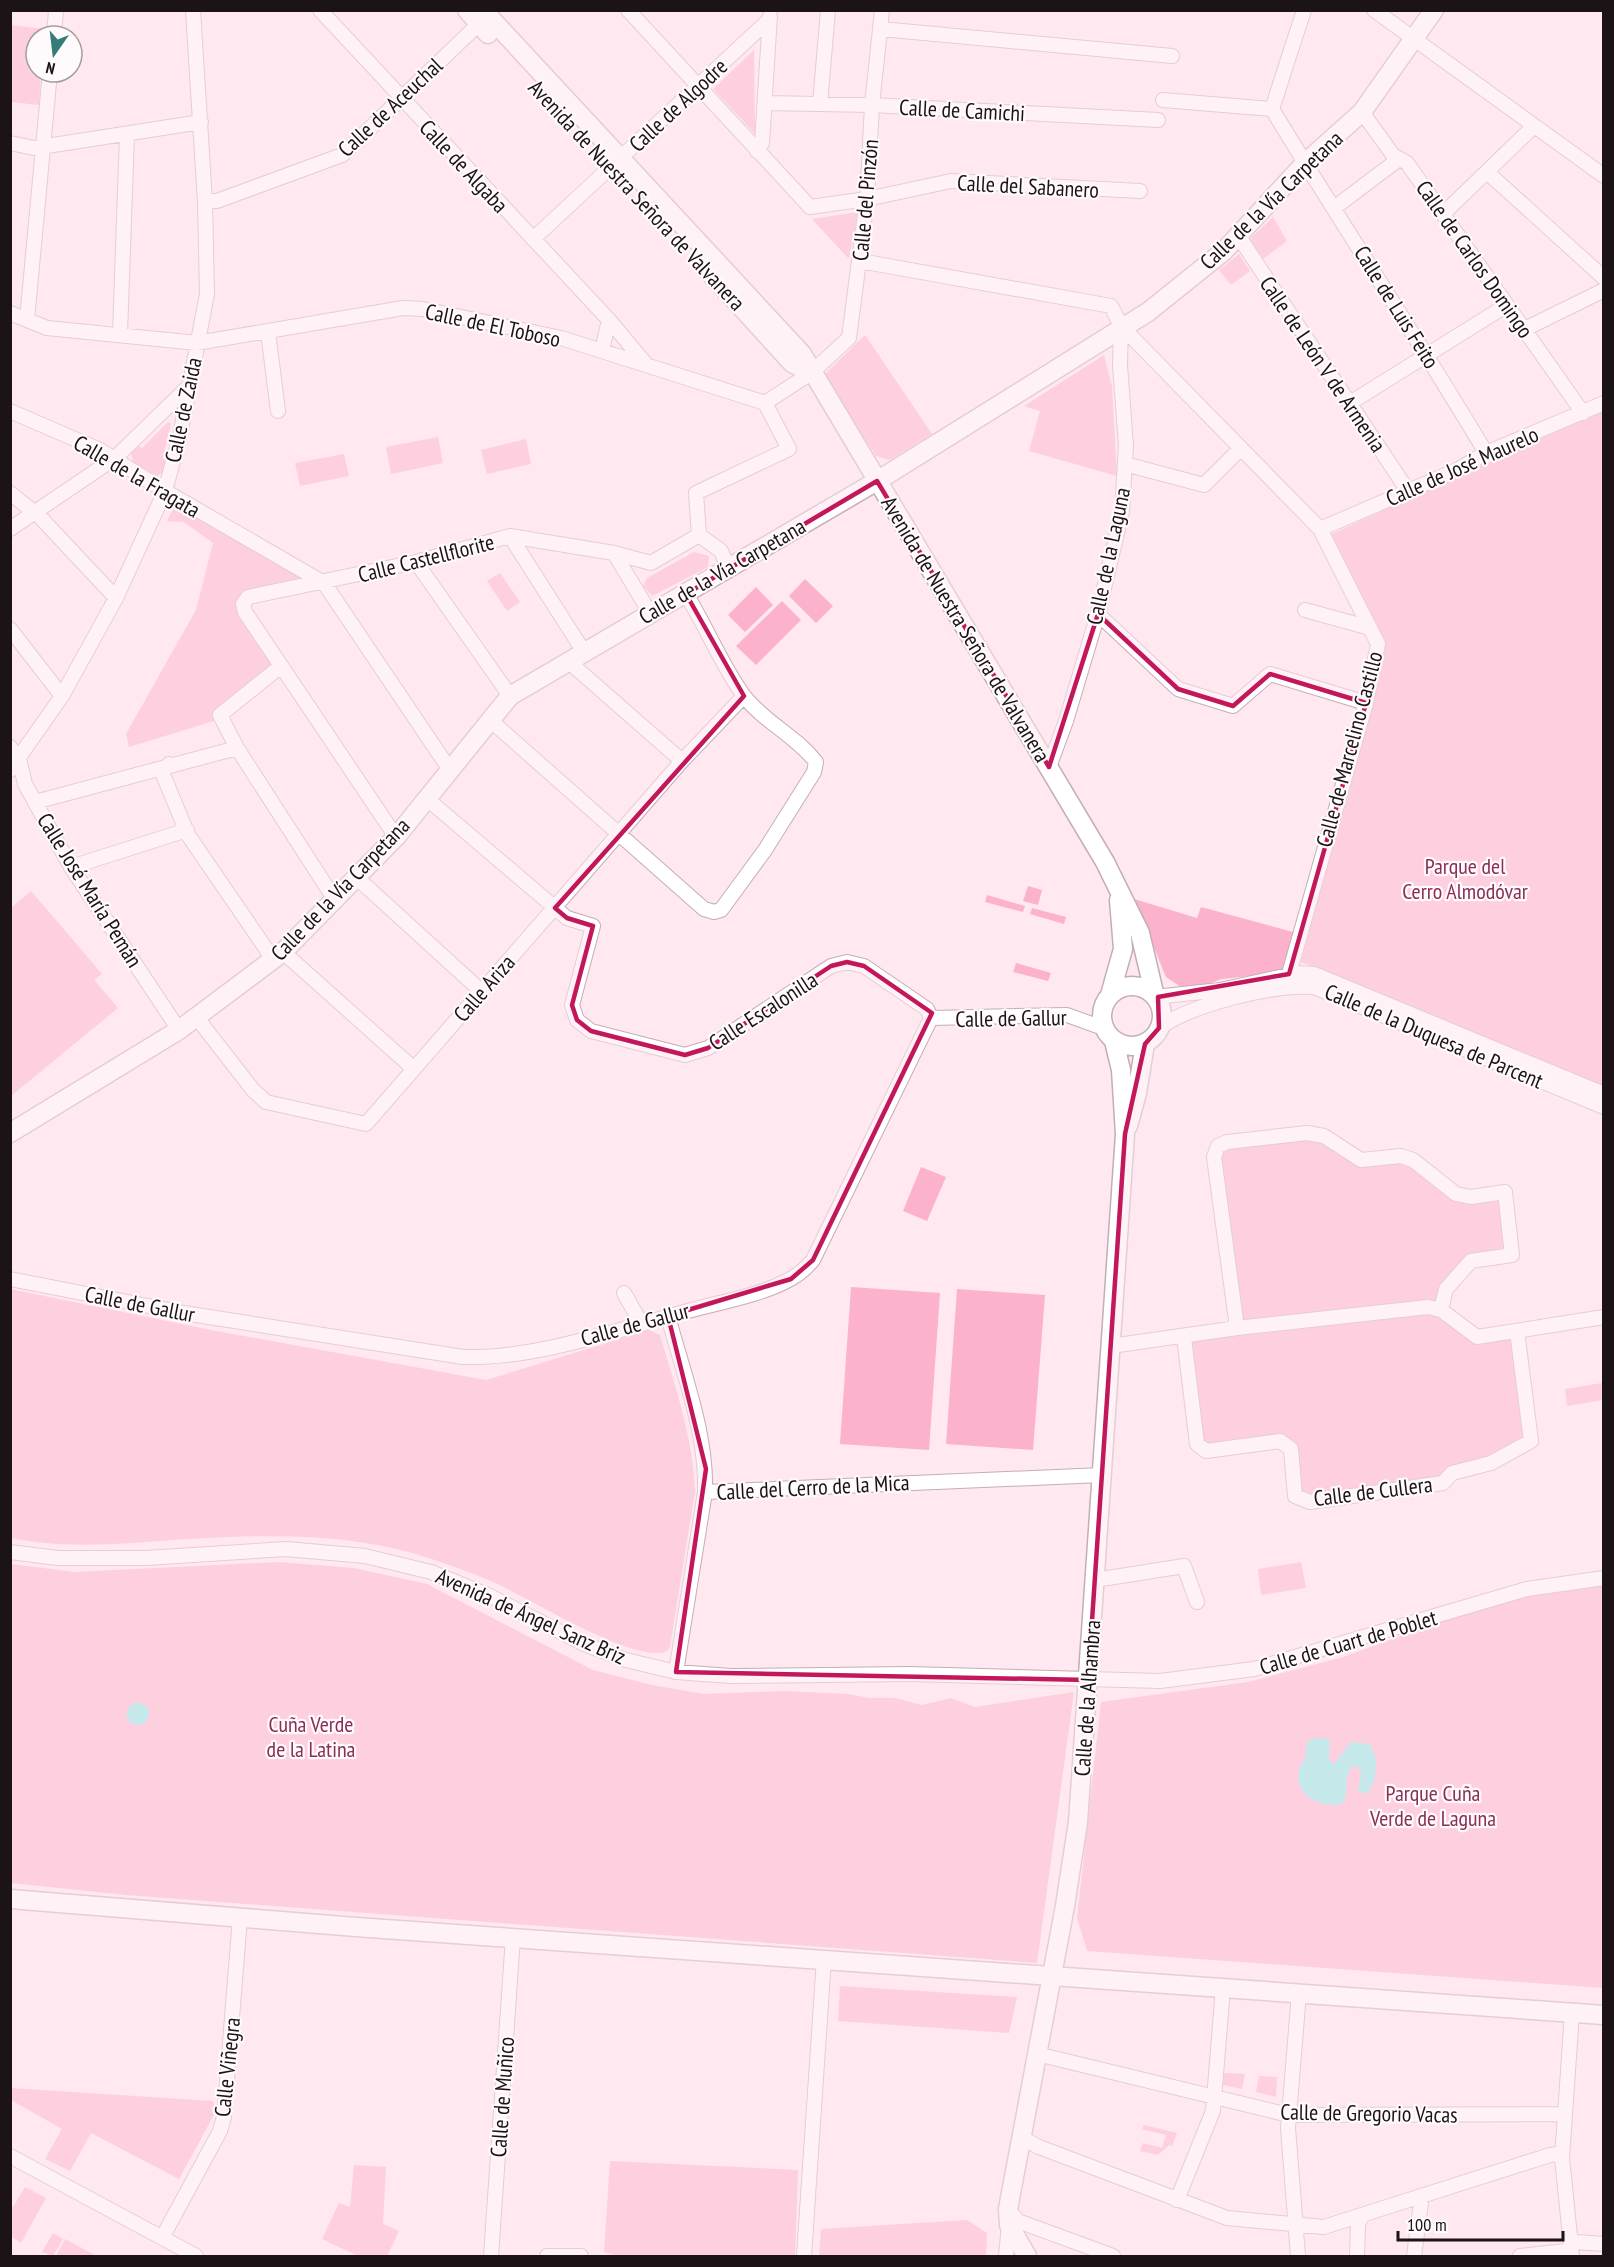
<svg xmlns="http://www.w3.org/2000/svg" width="1614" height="2267" font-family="'PT Sans Narrow',sans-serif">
	<rect width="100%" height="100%" fill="#ffe8ef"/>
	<path fill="#fcb1cd" d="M11,25L45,29L44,36H36V72H41L39,105L11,102Z
		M754,50L755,134L713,89Z
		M858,212L849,259L812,219Z
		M1273,217L1287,241L1263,259L1250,239Z
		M1239,254L1250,271L1231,285L1219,270Z
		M865,335L932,434L890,460L876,456L823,376Z
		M1104,355L1112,386L1117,476L1029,451L1040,411L1024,406Z
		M1603,410V1088L1301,962L1384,642L1327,536Z
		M168,422L171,424L163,458L167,460L164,472L157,476L134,463L131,454L139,446L142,448Z
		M438,437L443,463L391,474L386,447Z
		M526,439L531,464L487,474L481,450Z
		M344,454L349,476L300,486L295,463Z
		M175,505L324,583L243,604L281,666L214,721L129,747L126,734L196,610L213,543L184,522L167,521Z
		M694,552L709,556L708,567L652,596L643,586L647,578Z
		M500,573L520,602L507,611L487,581Z
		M805,579L833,606L816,623L789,596Z
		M756,587L773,605L745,632L728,615Z
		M782,601L801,620L756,665L736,646Z
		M1028,886L1042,890L1038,905L1023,901Z
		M31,891L102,974L94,980L118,1008L11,1096V908Z
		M987,895L1025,906L1023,912L985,902Z
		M1134,899L1197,918L1201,907L1300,934L1290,972L1222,979L1196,988L1181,987L1166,977Z
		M1032,908L1066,917L1064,924L1030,914Z
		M1016,963L1051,973L1048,981L1013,972Z
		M1307,1133L1361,1160L1401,1156L1456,1194L1505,1192L1512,1255L1471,1261L1441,1309L1477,1337L1517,1331L1531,1441L1443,1483L1299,1500L1291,1449L1280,1441L1197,1444L1184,1337L1236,1328L1218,1146Z
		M921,1167L946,1177L927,1221L903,1211Z
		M851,1287L940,1293L929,1450L840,1444Z
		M10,1289L211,1330L486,1380L649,1330L660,1335C675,1386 693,1437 695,1491L670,1647L667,1651C635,1665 526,1596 493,1582C468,1571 442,1562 416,1554C337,1531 254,1535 173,1540C118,1544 65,1549 11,1538Z
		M957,1289L1045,1295L1033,1450L946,1444Z
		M1602,1383L1603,1400L1567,1406L1565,1389Z
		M278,1562L354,1568L427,1584L593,1670L652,1685L704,1694L785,1691L848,1694L869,1698H895L922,1705L951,1698L975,1707L1074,1692L1037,1963L126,1895L11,1883V1564L75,1572Z
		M1301,1562L1306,1588L1261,1595L1258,1569Z
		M1603,1585V1988L1087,1951L1077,1918L1101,1702L1248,1682L1343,1657L1458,1615L1530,1594Z
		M840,1986L1017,1997L1009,2033L838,2021Z
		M1224,2073L1245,2074L1242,2089L1223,2085Z
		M1259,2076L1277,2077L1276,2097L1256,2092Z
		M10,2088L213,2101L216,2111L179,2179L91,2133L70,2171L45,2159L62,2129L11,2100Z
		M1144,2125L1177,2133L1172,2146L1169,2145L1158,2155L1140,2151L1143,2143L1162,2148L1166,2135L1142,2129Z
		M610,2161L798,2170L795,2256H618L604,2252Z
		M354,2165L386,2167L383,2224L399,2231L387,2256H358L322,2239L339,2203L350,2207Z
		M25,2187L46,2198L21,2243L11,2236V2206L13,2207Z
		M967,2220L987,2233L986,2256H819L821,2229Z
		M53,2233L63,2239L53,2256L42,2252Z
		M65,2239L97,2256H56Z"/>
	<path fill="#7fe9e6" d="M127 1714a11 11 0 1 1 22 0a11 11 0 1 1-22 0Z
		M1313,1738L1330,1739L1329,1760L1334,1764L1351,1742L1369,1744C1381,1760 1377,1779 1367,1794L1358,1791L1361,1772L1357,1766H1353C1341,1778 1352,1794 1341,1804C1321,1809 1294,1795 1299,1770C1300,1765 1304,1762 1305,1757C1307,1753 1306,1747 1306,1743Z"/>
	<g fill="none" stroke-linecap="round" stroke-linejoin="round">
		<defs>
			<path id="street" d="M320,10L609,320L645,363
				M628,10L810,207L867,199L951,181L1140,191
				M1374,10L1604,176
				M881,29L1172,56
				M54,36L56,10
				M1163,100L1272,109C1342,225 1417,337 1486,453
				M765,103L872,105L1158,120
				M820,104L828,10
				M1272,109L1304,10
				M1362,112L1393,155L1407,163L1583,413
				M10,143L34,148L201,122
				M757,151L762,143L770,16
				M1487,172L1604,278
				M205,201H217L342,155L485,18
				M1334,208L1399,159
				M1443,214L1534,126
				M1239,237L1408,491
				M533,239L770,19
				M860,261L1111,306L1121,326L1120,365L1126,446L1122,512L1098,614L1066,721L1049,767
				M10,313L47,328L197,343L403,308L423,309L561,338L765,403
				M27,320L50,72
				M1121,326L1320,529L1378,644L1366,703L1289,974
				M1525,329L1604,290
				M268,332L278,411
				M120,334L127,134
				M602,350L609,320
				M765,403L811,373L849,338L867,199L872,105L882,10
				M1350,403L1507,305
				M10,411L100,450L165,491L324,583L450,770
				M1125,464L1204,485L1241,448
				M10,493L39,516L116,598
				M10,529L115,458L190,385
				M1320,529L1457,470L1486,453L1604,403
				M510,536L584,652
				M614,553L650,613
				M416,562L510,696
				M728,567L721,551L699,535L696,493L789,449L765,403
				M1305,610L1370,628
				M1098,614L1178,689L1233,706L1270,674L1366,703
				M10,629L62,696
				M568,661L682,761
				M281,666L220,715L237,748L335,900
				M490,720L704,909L714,912L721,910L765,850L814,772L816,762C796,736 764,722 744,696C722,666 706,626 686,594
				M10,747L19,759L25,784L71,867L179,1030
				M169,764L162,772L188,835L273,959
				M10,770L62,696L116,598L165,491L180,436L207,294L205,201L193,10
				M426,798L567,918L593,926L572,1005L577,1020L591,1031L685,1055L708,1048L831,966L847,962L864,966L927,1009L931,1018
				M35,802L237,748
				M396,837L245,612L243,604L248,597L416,562L510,536L614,553L651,563L699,535
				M71,867L187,830
				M357,878L480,990
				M283,952L414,1069
				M1155,997L1220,990L1298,973L1314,974L1604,1094
				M197,1018L253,1090L266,1102L366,1124L682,761L744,696
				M1159,1028C1192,1004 1274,984 1314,987L1604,1107
				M10,1279L184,1313L463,1357C537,1359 620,1329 692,1310C724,1301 763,1295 792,1278C801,1273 807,1267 813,1260L931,1018L1067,1015L1103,1028
				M624,1293L641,1323
				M668,1316C683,1373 707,1433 705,1492L1102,1475
				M1237,1328L1428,1307L1441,1310L1477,1337L1604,1317
				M1184,1337L1197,1444L1206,1451L1280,1441L1291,1449L1295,1496L1310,1502L1443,1483L1452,1473L1491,1463L1531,1441L1517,1331
				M1111,1346L1237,1328L1214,1157L1218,1146L1227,1142L1307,1133L1324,1136L1361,1160L1401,1156L1413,1160L1456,1194L1471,1197L1505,1192L1512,1255L1471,1261L1446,1289L1441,1310
				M10,1552L58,1558H146L286,1549L365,1556L431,1572L490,1596L584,1644L626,1660L676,1672L731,1676L910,1674L1160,1681L1254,1669L1527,1589L1604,1578
				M1095,1580L1184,1566L1197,1602
				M676,1672L705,1492
				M1572,2013L1562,2158L1572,2256
				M1037,2054L1289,2115L1564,2114
				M1022,2138L1039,2147L1227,2218L1324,2227L1550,2155L1557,2154L1562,2158
				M10,2156L196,2256
				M1177,2200L1213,2111L1223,1988
				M1008,2209L1018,2221L1113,2256
				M162,2238L220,2131L224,2117L240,1918
				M491,2256L513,1937
				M547,2256H581
				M804,2256L824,1959
				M1006,2256L1009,2225
				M1298,2256L1288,2128L1299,1993
				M1357,2256L1358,2224L1362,2216
				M1414,2256L1421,2203L1417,2198
				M1520,2256L1566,2251L1576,2242L1604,2244"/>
			<path id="secondary" d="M467,10L488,34
				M483,10L802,354L1105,862L1140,933L1155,997
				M701,263L792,363L811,373
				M1102 1016a30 30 0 1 1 60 0a30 30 0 1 1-60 0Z
				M1110,995L1123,949L1119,900
				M1128,1126L1137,1093L1145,1044
				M10,1133L179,1030L283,952L396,837L510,696L877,481L1148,312L1224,251L1304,164L1362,112L1434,10
				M10,1899L356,1927L1604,2015
				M1027,2256L1009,2225L1008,2209L1065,1906L1078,1822L1125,1134L1121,1070L1114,1041"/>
		</defs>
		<use href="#street" stroke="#c4aeb5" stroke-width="16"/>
		<use href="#secondary" stroke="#c4aeb5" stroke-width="21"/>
		<use href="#street" stroke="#fff" stroke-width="14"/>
		<use href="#secondary" stroke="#fff" stroke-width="18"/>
	</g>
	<path d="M0 0H1614V2267H0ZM877,481L1049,767L1098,614L1178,689L1233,706L1270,674L1366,703L1289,974L1158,997L1159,1028L1145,1044L1125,1134L1088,1680L676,1672L706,1469L668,1316L791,1279L813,1260L932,1013L864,966L847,962L831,966L708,1048L685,1055L591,1031L577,1020L572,1005L593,926L567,918L555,908L744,696L686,594Z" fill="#ffe8ef" fill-opacity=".55" fill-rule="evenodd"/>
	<path fill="none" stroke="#c2185b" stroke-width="4.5" stroke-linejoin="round" d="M877,481L1049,767L1098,614L1178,689L1233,706L1270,674L1366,703L1289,974L1158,997L1159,1028L1145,1044L1125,1134L1088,1680L676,1672L706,1469L668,1316L791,1279L813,1260L932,1013L864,966L847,962L831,966L708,1048L685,1055L591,1031L577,1020L572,1005L593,926L567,918L555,908L744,696L686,594Z"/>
	<g text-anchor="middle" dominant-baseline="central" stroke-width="4.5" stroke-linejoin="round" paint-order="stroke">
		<g font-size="22" fill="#1b1316" stroke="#fffafc">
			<text transform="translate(678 105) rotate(-43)">Calle de Algodre</text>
			<text transform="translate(390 107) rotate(-43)">Calle de Aceuchal</text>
			<text transform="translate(962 110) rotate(3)">Calle de Camichi</text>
			<text transform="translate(464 166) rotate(47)">Calle de Algaba</text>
			<text transform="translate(1028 186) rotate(3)">Calle del Sabanero</text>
			<text transform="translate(637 195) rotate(47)">Avenida de Nuestra Señora de Valvanera</text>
			<text transform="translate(865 200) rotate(-85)">Calle del Pinzón</text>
			<text transform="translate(1271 200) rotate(-44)">Calle de la Vía Carpetana</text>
			<text transform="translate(1475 259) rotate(55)">Calle de Carlos Domingo</text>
			<text transform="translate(1397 307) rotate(58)">Calle de Luis Feito</text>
			<text transform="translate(493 325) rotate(12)">Calle de El Toboso</text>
			<text transform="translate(1323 364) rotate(56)">Calle de León V de Armenia</text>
			<text transform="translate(183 410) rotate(-78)">Calle de Zaida</text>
			<text transform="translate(1462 466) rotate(-24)">Calle de José Maurelo</text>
			<text transform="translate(137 476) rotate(30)">Calle de la Fragata</text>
			<text transform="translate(1108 556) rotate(-78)">Calle de la Laguna</text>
			<text transform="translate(426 558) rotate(-14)">Calle Castellflorite</text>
			<text transform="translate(722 571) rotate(-30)">Calle de la Vía Carpetana</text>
			<text transform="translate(966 629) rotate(59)">Avenida de Nuestra Señora de Valvanera</text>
			<text transform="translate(1349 749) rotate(-75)">Calle de Marcelino Castillo</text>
			<text transform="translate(340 889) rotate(-46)">Calle de la Vía Carpetana</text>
			<text transform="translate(90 890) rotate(58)">Calle José María Pemán</text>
			<text transform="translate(484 988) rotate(-49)">Calle Ariza</text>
			<text transform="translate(763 1011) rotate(-33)">Calle Escalonilla</text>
			<text transform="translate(1011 1018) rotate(-1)">Calle de Gallur</text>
			<text transform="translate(1434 1036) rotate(23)">Calle de la Duquesa de Parcent</text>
			<text transform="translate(140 1304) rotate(11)">Calle de Gallur</text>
			<text transform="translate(635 1324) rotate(-15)">Calle de Gallur</text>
			<text transform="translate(813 1487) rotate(-3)">Calle del Cerro de la Mica</text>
			<text transform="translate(1373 1491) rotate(-7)">Calle de Cullera</text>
			<text transform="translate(531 1616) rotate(24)">Avenida de Ángel Sanz Briz</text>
			<text transform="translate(1348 1642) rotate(-16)">Calle de Cuart de Poblet</text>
			<text transform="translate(1087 1698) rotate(-86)">Calle de la Alhambra</text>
			<text transform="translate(227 2067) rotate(-84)">Calle Viñegra</text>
			<text transform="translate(502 2097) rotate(-86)">Calle de Muñico</text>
			<text transform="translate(1369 2113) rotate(1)">Calle de Gregorio Vacas</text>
		</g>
		<g font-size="22" fill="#882e57" stroke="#fffafc">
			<text x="1465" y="866">Parque del<tspan x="1465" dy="25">Cerro Almodóvar</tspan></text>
			<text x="311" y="1724">Cuña Verde<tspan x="311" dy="25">de la Latina</tspan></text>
			<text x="1433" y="1793">Parque Cuña<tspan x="1433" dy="25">Verde de Laguna</tspan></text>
		</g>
	</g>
	<rect width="1614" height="2267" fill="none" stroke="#1b1316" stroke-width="24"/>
	<g transform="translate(54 54) rotate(194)"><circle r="28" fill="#fffafc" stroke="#a49ea0" stroke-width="1.5"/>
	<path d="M0-4.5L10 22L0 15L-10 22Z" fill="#337c7a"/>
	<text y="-9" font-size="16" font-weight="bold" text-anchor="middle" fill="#1b1316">N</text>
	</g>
	<path d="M1398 2231v9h165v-9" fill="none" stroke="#1b1316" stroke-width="3"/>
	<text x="1407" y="2231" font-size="18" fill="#1b1316" stroke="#fffafc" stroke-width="4.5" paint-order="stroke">100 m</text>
</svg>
